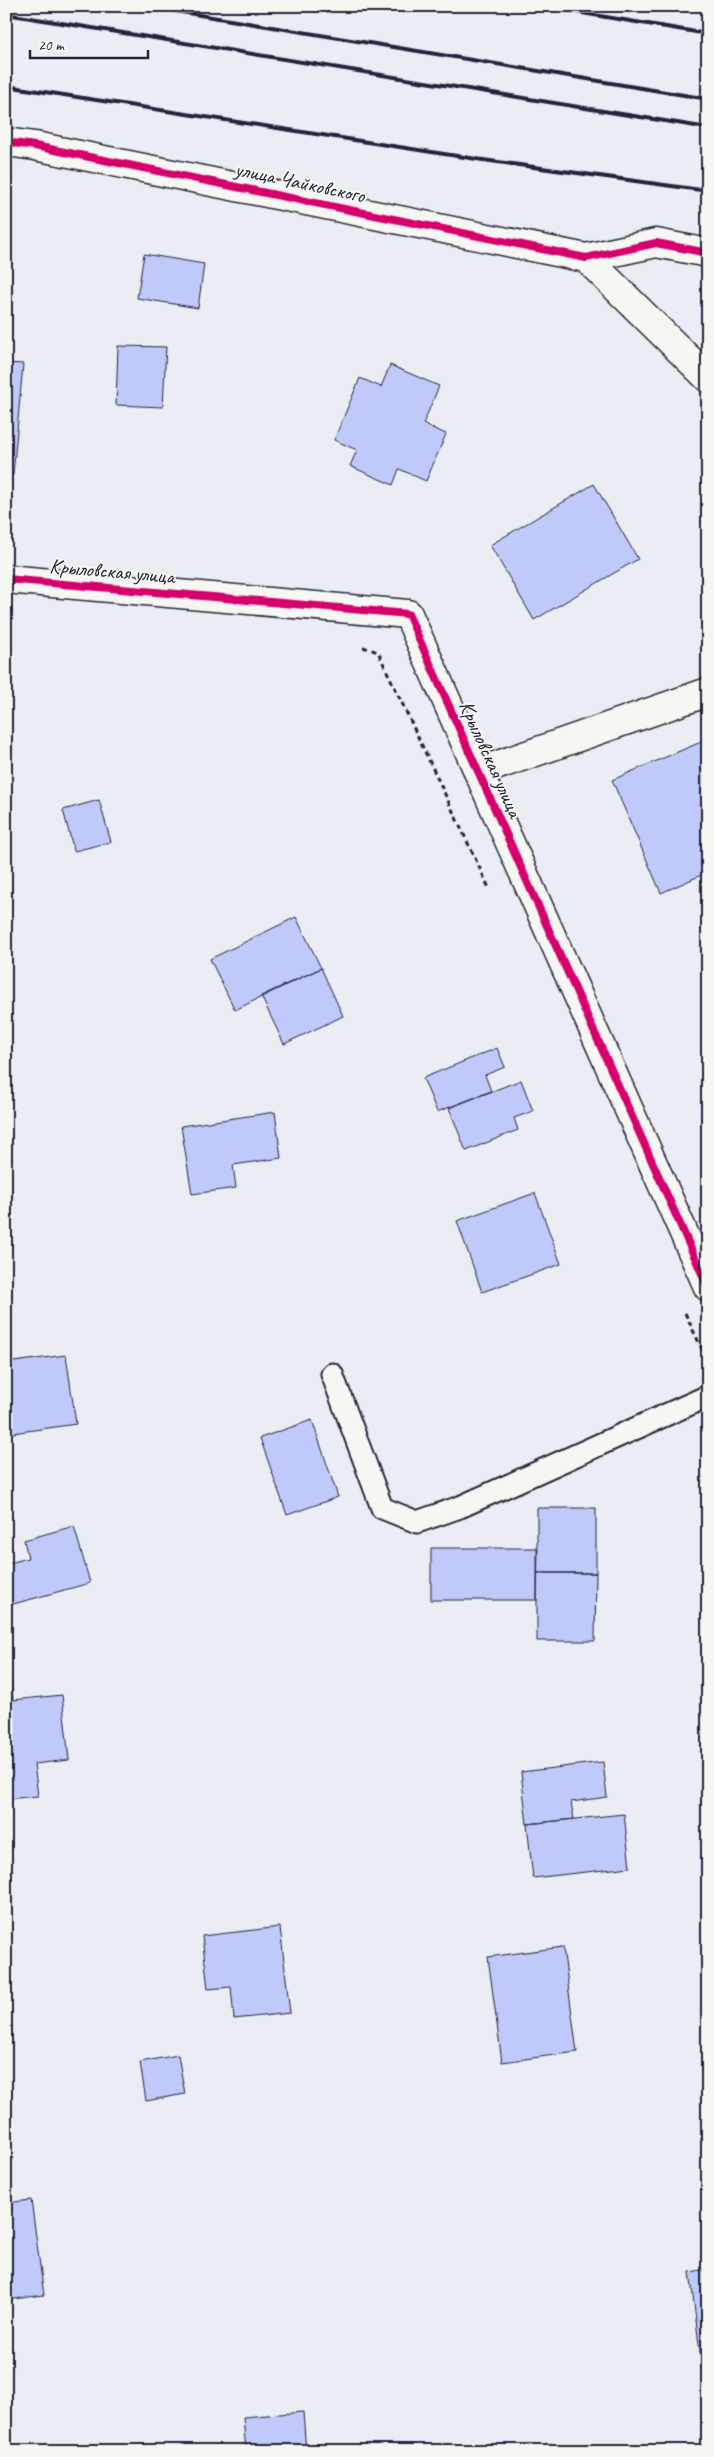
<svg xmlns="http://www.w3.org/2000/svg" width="714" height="2457" font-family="Caveat,sans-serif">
	<rect width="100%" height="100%" fill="#ebedf4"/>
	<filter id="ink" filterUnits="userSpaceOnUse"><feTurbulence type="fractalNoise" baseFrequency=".02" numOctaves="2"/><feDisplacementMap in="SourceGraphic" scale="10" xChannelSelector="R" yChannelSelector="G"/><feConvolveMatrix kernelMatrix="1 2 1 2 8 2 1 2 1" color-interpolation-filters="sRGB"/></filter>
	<g filter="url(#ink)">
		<path fill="#bfcafb" stroke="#22223b" d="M144,254L204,264L198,308L137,298Z
			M118,346L166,347L163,407L116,405Z
			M6,363L23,364L13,475L6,474Z
			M390,365L439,386L423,424L446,434L426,481L399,469L393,485L350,466L357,450L334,440L360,378L381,387Z
			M594,484L638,559L534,620L490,545Z
			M708,739V872L661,893L612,780Z
			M99,800L111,842L74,851L63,810Z
			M296,917L321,968L235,1010L210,959Z
			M321,968L343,1016L284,1044L261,996Z
			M497,1048L505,1067L485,1075L491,1091L437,1112L423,1078Z
			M521,1080L533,1111L514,1118L518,1130L466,1151L449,1108Z
			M275,1112L281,1158L233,1165L236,1188L192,1194L181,1126Z
			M535,1193L561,1264L482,1292L457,1221Z
			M66,1355L76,1424L6,1434V1363Z
			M312,1420L338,1497L287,1515L260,1438Z
			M537,1508H596V1573H537Z
			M74,1526L90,1583L6,1606V1564L28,1558L24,1540Z
			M431,1548H538L537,1600H431Z
			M537,1573H596L595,1641H537Z
			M10,1670L13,1700L62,1695L69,1760L34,1764L38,1796L6,1799V1671Z
			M603,1762L607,1797L571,1802L574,1819L527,1824L521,1772Z
			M624,1814L630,1867L533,1878L527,1824Z
			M280,1927L290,2013L234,2019L231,1987L208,1989L202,1936Z
			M6,1941L11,1975L6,1976Z
			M563,1947L577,2052L502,2062L488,1957Z
			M178,2055L185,2094L146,2101L140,2062Z
			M31,2200L44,2295L6,2300V2203Z
			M708,2269V2393H705L690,2272Z
			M303,2412L306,2451H246L243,2417Z"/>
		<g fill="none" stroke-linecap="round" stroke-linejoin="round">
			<defs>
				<path id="lane" d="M332,1374L382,1508L417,1522L460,1507L708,1396"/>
				<path id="street" d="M6,142L35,146L586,258L656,243L708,253
					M586,258L708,378
					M6,579L408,614L708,1287
					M478,772L708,692"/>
			</defs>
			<use href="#lane" stroke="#22223b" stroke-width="25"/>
			<use href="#street" stroke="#22223b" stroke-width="31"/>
			<path stroke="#22223b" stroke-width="3" stroke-dasharray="5 4" stroke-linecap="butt" d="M363,647L378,652L490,890
				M685,1313L708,1362"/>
			<use href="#lane" stroke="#f6f6f2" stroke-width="21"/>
			<use href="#street" stroke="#f6f6f2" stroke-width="28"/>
			<path stroke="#22223b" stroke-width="4" d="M145,6L708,99
				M540,6L708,34
				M6,14L708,128
				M6,86L483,160L708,191"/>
			<defs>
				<path id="cycleway" d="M6,142L35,146L586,258L656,243L708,253
					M6,579L408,614L708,1287"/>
			</defs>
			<use href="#cycleway" stroke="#f6f6f2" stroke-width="11"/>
			<use href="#cycleway" stroke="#d6006c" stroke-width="8"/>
		</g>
	</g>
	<g text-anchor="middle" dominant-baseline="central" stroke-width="4" stroke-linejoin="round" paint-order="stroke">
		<g font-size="21" fill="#22223b" stroke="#f6f6f2">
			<text transform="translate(300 182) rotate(12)">улица Чайковского</text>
			<text transform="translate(112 571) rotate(5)">Крыловская улица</text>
			<text transform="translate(491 759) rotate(66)">Крыловская улица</text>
		</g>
	</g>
	<rect width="714" height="2457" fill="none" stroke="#f6f6f2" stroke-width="25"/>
	<rect x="12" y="12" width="689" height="2432" fill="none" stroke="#22223b" stroke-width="2" filter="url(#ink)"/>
	<path d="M30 50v8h118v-8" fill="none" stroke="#22223b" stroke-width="2.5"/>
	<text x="38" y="50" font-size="15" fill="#22223b" stroke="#f6f6f2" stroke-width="4" paint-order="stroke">20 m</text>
</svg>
